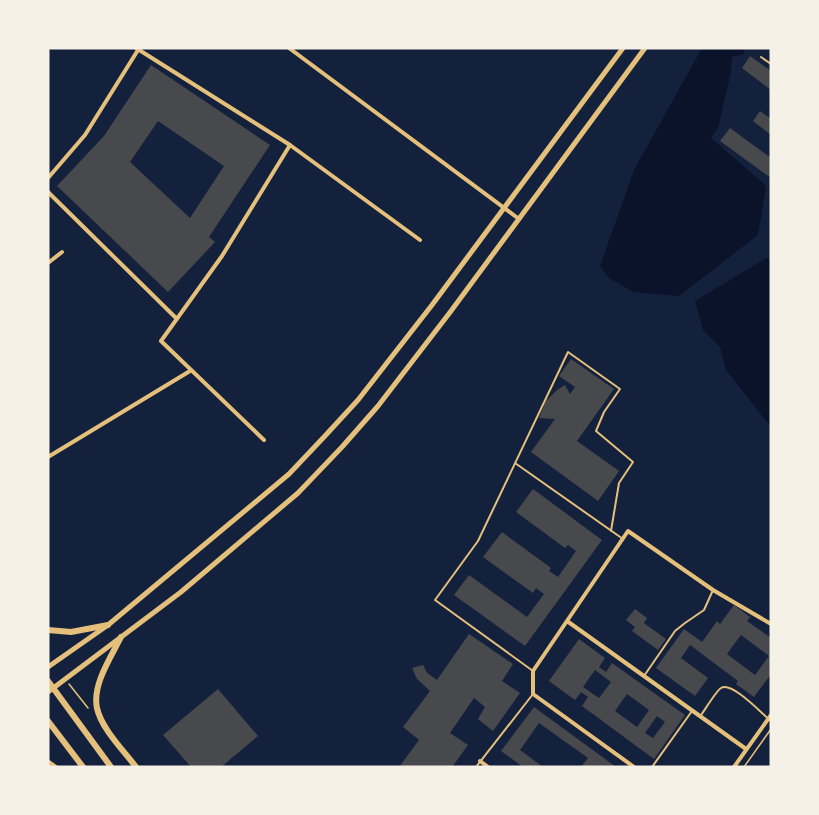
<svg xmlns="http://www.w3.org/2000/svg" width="819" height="815" font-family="'Source Sans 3',sans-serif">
	<rect width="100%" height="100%" fill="#14213d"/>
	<path fill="#0b132b" d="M702,48H745L744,54L732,57L731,72L718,128L711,138L763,183L766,188L758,235L679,296L633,292L609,278L600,266L634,170Z
		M766,258L771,260V427L726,370L720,347L703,330L695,301Z"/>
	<path fill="#48494c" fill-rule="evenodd" d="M750,56L771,71V90L742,68Z
		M151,65L270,145L209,237L215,242L168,292L57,186L104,136ZM158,121L224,166L190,218L130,162Z
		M760,111L771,119V135L753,121Z
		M730,128L771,158V178L720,141Z
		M571,359L614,389L577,441L619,471L598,501L531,452L555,419L539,418L546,401L557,390L565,385L570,394L575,387L559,376Z
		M533,489L602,540L525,646L454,595L469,575L527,617L544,594L536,588L533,593L483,557L502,532L551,568L549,571L558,577L576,551L568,545L565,548L516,512Z
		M734,605L750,617L747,621L771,638V674L754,697L736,684L738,681L690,645L681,658L708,678L695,696L656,668L684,629L702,642L717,621L720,624ZM741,635L769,656L755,675L727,654Z
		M635,609L647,618L644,623L666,639L658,650L632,631L635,627L626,620Z
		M469,634L513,664L502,681L520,693L493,731L478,719L485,707L474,698L450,733L468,745L452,767H399L419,740L403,727L430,691L417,679L412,668L423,665L427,673L437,680Z
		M579,639L605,658L599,667L606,672L612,663L685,715L654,759L582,706L588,697L581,692L575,700L549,681ZM595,670L611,682L599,698L583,687ZM627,694L649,710L637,727L615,711ZM657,716L665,722L653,738L645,733Z
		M218,689L258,736L221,767H191L163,735Z
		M534,707L616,767H581L588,758L539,723L520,750L543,767H523L501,751Z"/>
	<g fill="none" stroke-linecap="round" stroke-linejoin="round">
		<path stroke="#e5c07b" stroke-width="1.5" d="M69,684L88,708
			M744,767L771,729"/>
		<path stroke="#e5c07b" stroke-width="2" d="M761,57L771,64
			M515,463L623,539
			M533,671L435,600L478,541L568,352L620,389L604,412L596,431L633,462L619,483L611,531
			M644,676L675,631L685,623L704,610L713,590
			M701,715C705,710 716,691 721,688C732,681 763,715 771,721
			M476,767L533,694
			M652,767L692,711"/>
		<path stroke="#e5c07b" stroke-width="4" d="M136,48L290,145L420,240
			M289,48L519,219
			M48,178L85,135L138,50
			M48,192L177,319
			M48,263L62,252
			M264,440L161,341L222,256L290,145
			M48,457L190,371
			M567,621L746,749
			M480,761L488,767
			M634,767L533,694V671L628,531L713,590L771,624
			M734,767L771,715"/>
		<path stroke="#e5c07b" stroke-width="5" d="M48,667L108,625L289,474L324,437L358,400L432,305L623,48
			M48,692L181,592L298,493L342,447L378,406L451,311L645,48
			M48,762L55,767"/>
		<path stroke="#e5c07b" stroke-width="6" d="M48,630L71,632L108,625
			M121,637C111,657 92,685 97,708C101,728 124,751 136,767
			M48,681L111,767
			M48,721L83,767"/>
	</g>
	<rect width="819" height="815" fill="none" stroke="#f6f1e7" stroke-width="99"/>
</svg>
